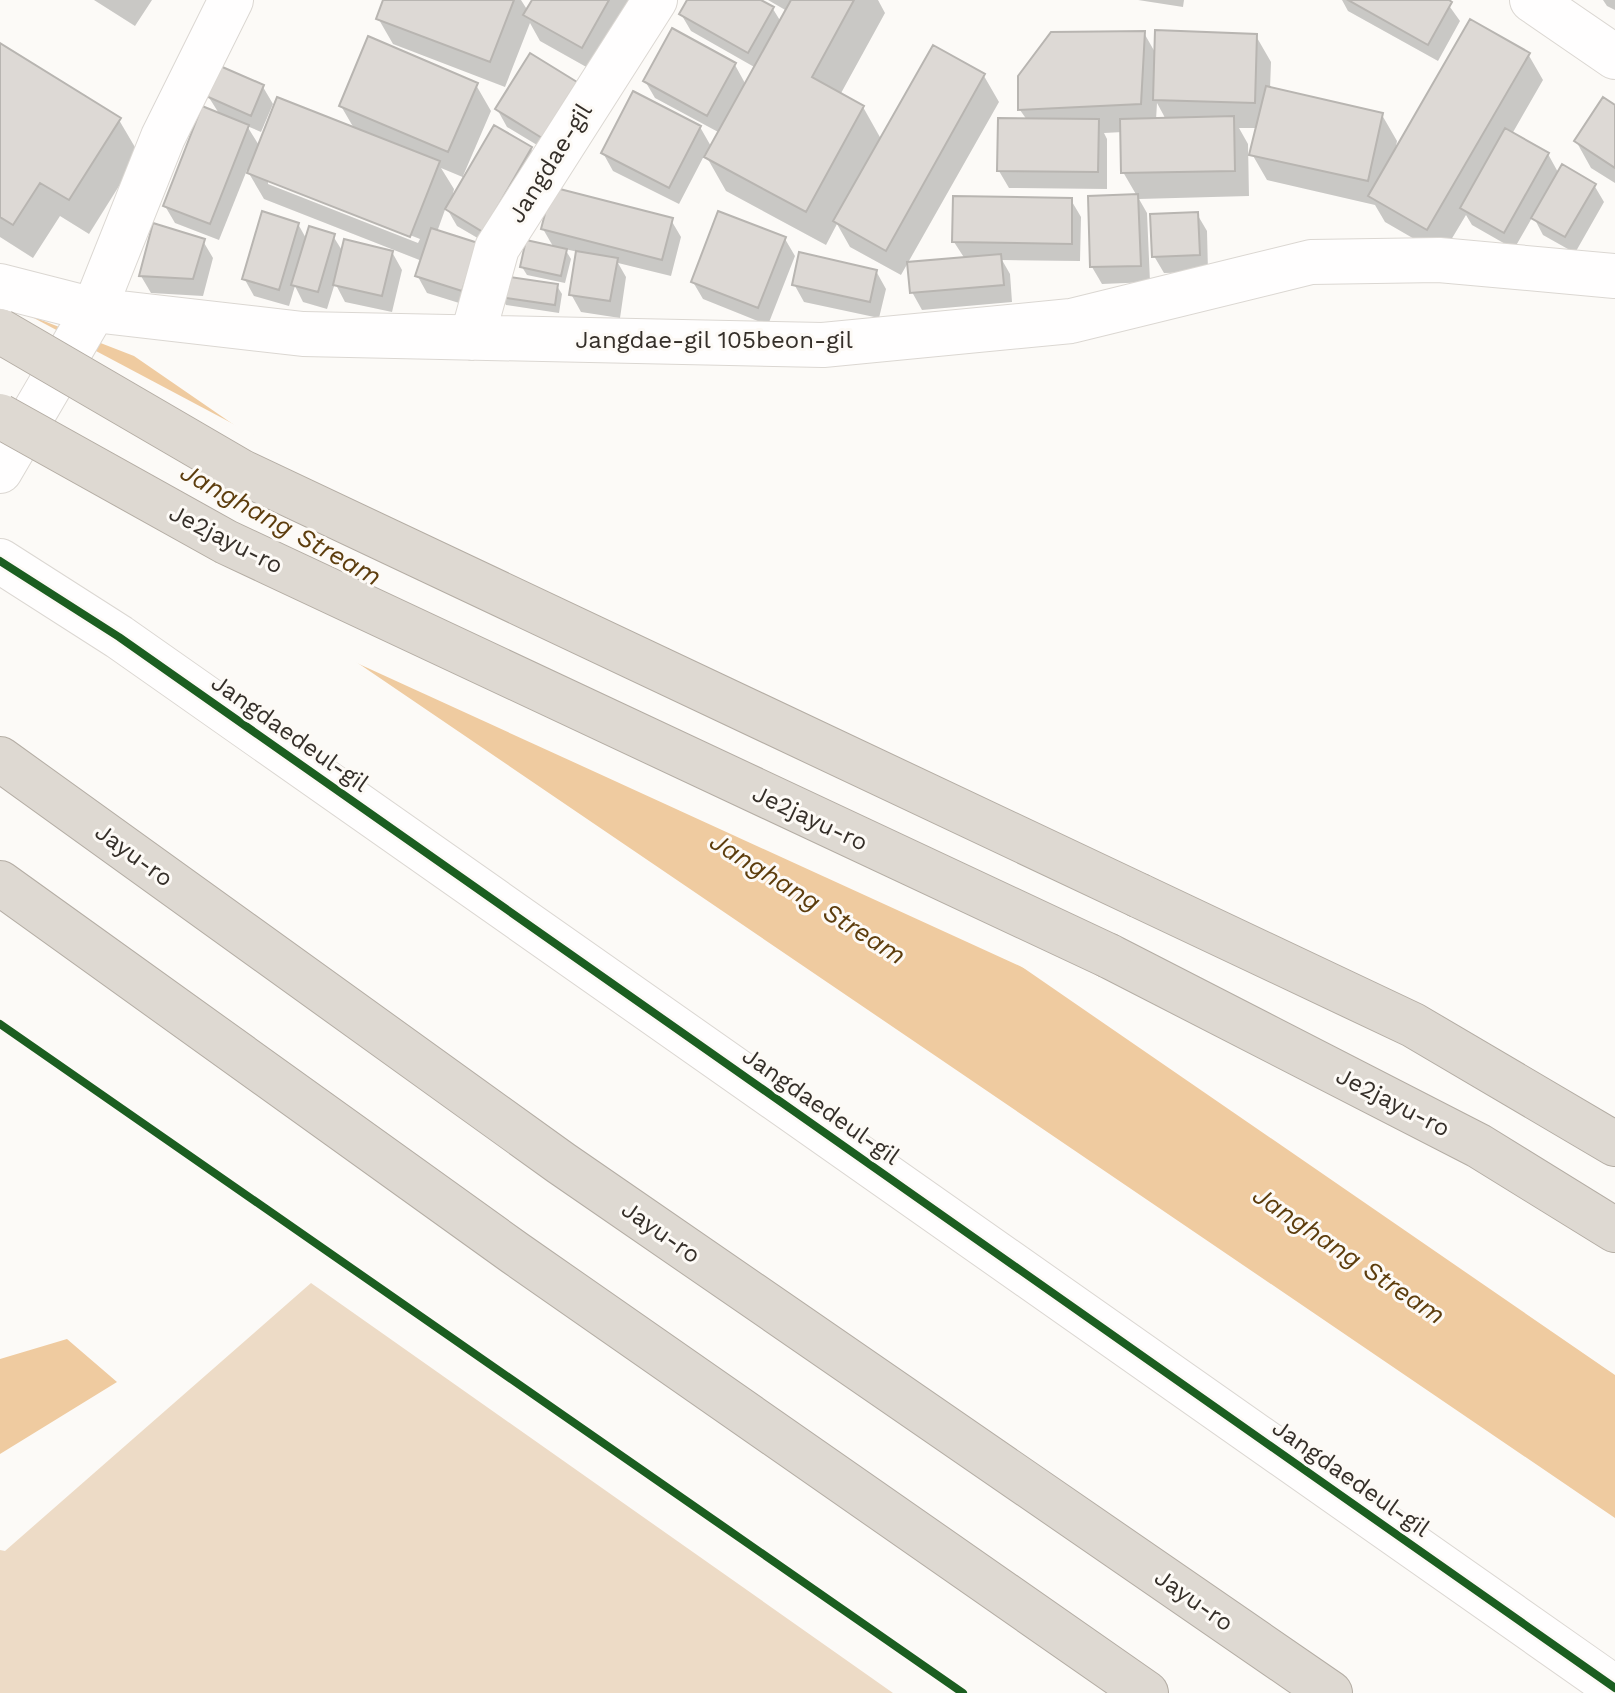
<svg xmlns="http://www.w3.org/2000/svg" width="1615" height="1693" font-family="'Work Sans',sans-serif">
	<rect width="100%" height="100%" fill="#fcfaf7"/>
	<path fill="#eddbc6" d="M311,1283L893,1693H0V1550L5,1551Z"/>
	<path fill="#efcba0" d="M0,304L134,356L1615,1375V1518L49,453Z
		M67,1339L117,1382L0,1454V1359Z"/>
	<path fill="#fcfaf7" d="M0,300L258,437L1046,978L337,654L0,424Z"/>
	<path fill="#0003" fill-rule="evenodd" d="M94,0H152L135,26Z
		M385,0H521L528,11L534,0H639L597,73L540,41L530,23L505,87L393,44L378,18Z
		M689,0H757L773,9L781,22L787,11L768,0H878L885,13L840,95L863,107L881,139L984,76L999,102L901,275L850,247L837,224L826,245L726,191L705,154L679,204L613,171L603,153L700,127L712,148L720,133L655,98L645,81L735,65L746,85L756,68L691,31L681,14Z
		M1138,0H1184L1183,7Z
		M1342,0H1445L1460,21L1438,61L1348,11Z
		M1603,0H1615V10L1607,6Z
		M1144,33L1156,54L1256,36L1271,62L1270,89L1382,115L1397,141L1395,151L1528,54L1543,80L1512,134L1548,154L1559,174L1594,185L1604,202L1575,253L1543,235L1533,216L1514,249L1472,225L1466,215L1442,255L1385,222L1375,205L1267,180L1252,154L1258,128H1239L1248,144L1249,196L1139,199L1147,213L1150,282L1102,284L1092,267L1137,196L1123,172V132L1104,133L1107,139V189L1009,188L999,171L1027,120L1020,110ZM1157,103L1163,114L1166,120H1156Z
		M0,45L119,120L139,154L89,234L60,216L33,258L0,237Z
		M531,55L552,154L507,127L497,109Z
		M476,85L491,111L463,176L531,149L541,166L493,247L457,226L446,207L437,232L487,262L472,307L427,293L417,275L422,261L264,199L247,170L219,240L175,223L165,206L220,115L208,96L263,87L273,104L261,132L247,126L260,147L355,130L341,106ZM441,168L465,178L451,202L454,189ZM268,179L420,239L418,243L268,184Z
		M1615,108V183L1591,168L1576,141Z
		M1071,200L1081,217L1080,261L1002,260L1010,274L1012,302L922,310L912,292L965,259L954,242Z
		M1197,214L1207,231L1208,272L1164,273L1154,256Z
		M671,220L681,237L671,276L618,263L626,277L620,318L581,312L571,294L578,252L565,249L571,259L565,283L527,275L522,267L554,248L543,229Z
		M298,224L307,240L333,236L343,252H392L402,270L392,312L345,302L335,283L327,309L303,302L295,286L289,306L254,296L244,278Z
		M785,239L795,256L768,325L703,299L693,282Z
		M203,241L213,258L203,296L151,293L141,276Z
		M876,271L886,289L879,318L804,302L794,284Z
		M557,286L562,294L559,313L506,305L501,297Z"/>
	<path fill="#ddd9d5" stroke="#b8b5b1" stroke-width="2" d="M383,0H514L490,62L376,19Z
		M532,0H609L582,48L523,15Z
		M687,0H761L774,7L748,53L679,14Z
		M791,0H854L812,77L864,106L806,212L704,157Z
		M1348,0H1449L1452,2L1428,45Z
		M1470,19L1530,53L1427,230L1368,196Z
		M672,28L736,63L707,116L643,81Z
		M1155,30L1257,34L1255,103L1153,100Z
		M1145,31L1141,104L1018,110V76L1051,32Z
		M368,36L478,83L448,152L339,106Z
		M0,43L121,118L69,200L40,183L13,225L0,217Z
		M933,45L985,74L886,251L833,221Z
		M530,53L577,82L542,138L495,109Z
		M220,66L264,85L251,116L206,96Z
		M1266,86L1383,113L1368,181L1249,155Z
		M633,91L701,126L669,188L601,153Z
		M277,97L440,161L410,237L247,173Z
		M1603,97L1615,105V168L1574,141Z
		M202,106L249,125L210,224L163,206Z
		M1234,116L1235,171L1121,173L1120,119Z
		M998,118L1099,119L1098,172L997,171Z
		M494,125L532,147L483,232L445,209Z
		M1505,128L1549,153L1504,233L1460,208Z
		M1562,164L1596,184L1565,237L1531,218Z
		M552,187L673,218L662,260L541,229Z
		M1138,194L1141,266L1090,267L1088,196Z
		M953,196L1072,198V244L952,242Z
		M262,211L299,223L279,290L242,279Z
		M718,211L786,237L758,308L691,282Z
		M1198,212L1200,255L1152,257L1150,214Z
		M153,223L205,239L193,279L139,276Z
		M309,226L335,234L318,292L291,285Z
		M431,228L478,243L462,291L415,276Z
		M344,239L393,251L382,296L333,285Z
		M526,240L567,249L561,276L520,267Z
		M576,251L618,258L610,301L569,295Z
		M799,252L877,270L870,302L792,285Z
		M1001,254L1004,285L910,293L907,262Z
		M503,276L558,284L555,305L499,297Z"/>
	<g fill="none" stroke-linecap="round" stroke-linejoin="round">
		<defs>
			<path id="minor" d="M1532,0L1615,57
				M0,286L94,310L303,334L823,345L1071,321L1311,262L1439,260L1615,276
				M472,338L497,248L655,0
				M0,471L94,310L163,137L231,0
				M0,561L119,637L1615,1688"/>
			<path id="highway" d="M0,759L561,1163L1330,1693
				M0,883L515,1253L1146,1693
				M1140,896L1413,1025L1615,1144
				M1109,956L1479,1146L1615,1230"/>
		</defs>
		<use href="#minor" stroke="#dbd7d2" stroke-width="46"/>
		<use href="#highway" stroke="#b4ada4" stroke-width="46"/>
		<use href="#minor" stroke="#fffefe" stroke-width="44"/>
		<use href="#highway" stroke="#ded9d2" stroke-width="44"/>
		<defs>
			<path id="highway-bridge" d="M0,331L242,472L1140,896
				M0,416L226,542L1109,956"/>
		</defs>
		<use href="#highway-bridge" stroke="#b4ada4" stroke-width="46" stroke-linecap="butt"/>
		<use href="#highway-bridge" stroke="#ded9d2" stroke-width="44"/>
		<defs>
			<path id="cycleway" d="M0,561L119,637L1615,1688
				M0,1024L963,1693"/>
		</defs>
		<use href="#cycleway" stroke="#fdfaf6" stroke-width="13"/>
		<use href="#cycleway" stroke="#1b5e20" stroke-width="8"/>
	</g>
	<g text-anchor="middle" dominant-baseline="central" stroke-width="6" stroke-linejoin="round" paint-order="stroke">
		<g font-size="24" fill="#352f29" stroke="#fdfaf6">
			<text transform="translate(550 163) rotate(-58)">Jangdae-gil</text>
			<text x="714" y="340">Jangdae-gil 105beon-gil</text>
			<text transform="translate(226 539) rotate(27)">Je2jayu-ro</text>
			<text transform="translate(290 733) rotate(35)">Jangdaedeul-gil</text>
			<text transform="translate(810 818) rotate(25)">Je2jayu-ro</text>
			<text transform="translate(134 855) rotate(36)">Jayu-ro</text>
			<text transform="translate(1393 1102) rotate(27)">Je2jayu-ro</text>
			<text transform="translate(821 1106) rotate(35)">Jangdaedeul-gil</text>
			<text transform="translate(661 1232) rotate(35)">Jayu-ro</text>
			<text transform="translate(1351 1478) rotate(35)">Jangdaedeul-gil</text>
			<text transform="translate(1194 1600) rotate(35)">Jayu-ro</text>
		</g>
		<g font-size="26" font-style="italic" fill="#5d3d0d" stroke="#fdfaf6">
			<text transform="translate(281 524) rotate(29)">Janghang Stream</text>
			<text transform="translate(808 898) rotate(32)">Janghang Stream</text>
			<text transform="translate(1349 1255) rotate(34)">Janghang Stream</text>
		</g>
	</g>
</svg>
